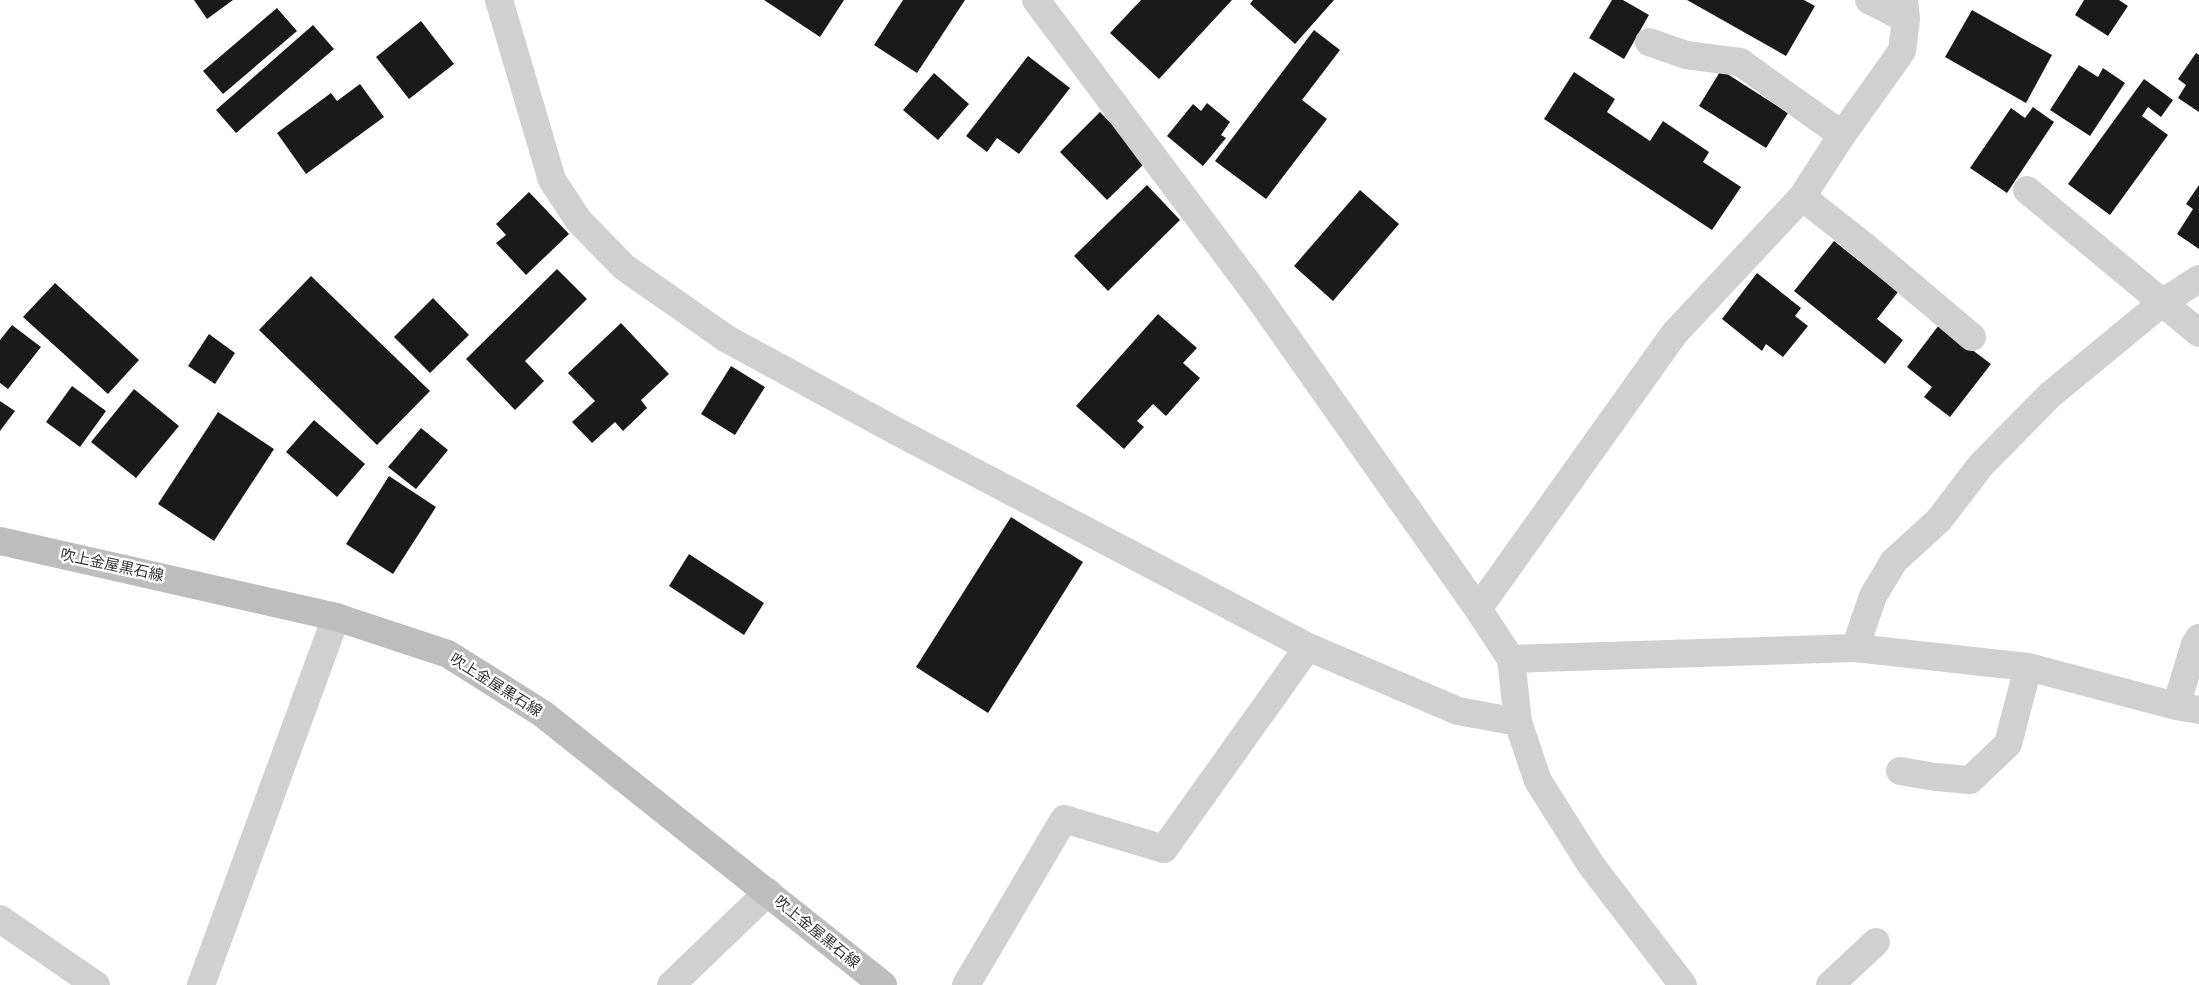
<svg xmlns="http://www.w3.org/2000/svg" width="2199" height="985" font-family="'Work Sans','Noto Sans JP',sans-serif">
	<rect width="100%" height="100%" fill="#fff"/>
	<path fill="#1a1a1a" d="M194,0H233L207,19Z
		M764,0H844L820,37Z
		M903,0H965L917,73L874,45Z
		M1141,0H1232L1159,79L1110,33Z
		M1253,0H1334L1295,44L1250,4Z
		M1612,0H1623L1649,15L1624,59L1589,38Z
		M1687,0H1804L1815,6L1786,56Z
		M2084,0H2119L2128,6L2108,36L2075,15Z
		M277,8L297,31L223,94L203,71Z
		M1972,10L2052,55L2026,103L1945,57Z
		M421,21L454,64L409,99L376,57Z
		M313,25L334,49L236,133L216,110Z
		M1314,30L1340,50L1302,100L1327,119L1266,199L1215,161Z
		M2196,53L2199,55V112L2178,98L2186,85L2178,79Z
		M1028,56L1070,88L1019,154L997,138L987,152L966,136Z
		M2079,65L2098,77L2103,68L2125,83L2090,136L2050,110Z
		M1721,70L1788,113L1766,148L1699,106Z
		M1574,72L1615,99L1607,112L1650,141L1663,121L1709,152L1703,162L1741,187L1712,230L1544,119Z
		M934,73L969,104L938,140L903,110Z
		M2144,79L2173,100L2161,117L2148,107L2142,116L2168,135L2110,215L2068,184Z
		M360,84L384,117L306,174L277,133L331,93L337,101Z
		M1207,103L1230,122L1221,135L1226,138L1203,166L1167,136L1193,104L1201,111Z
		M2033,107L2054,122L2007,193L1970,168L2011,108L2025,118Z
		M1100,112L1147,161L1107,200L1060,152Z
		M1147,185L1180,220L1108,291L1074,256Z
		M2199,185V249L2177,234L2193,209L2186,204Z
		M1360,190L1399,224L1333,301L1294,266Z
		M529,192L569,234L526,275L496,243L506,235L496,224Z
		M1834,241L1898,292L1877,319L1903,340L1885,364L1794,291Z
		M557,269L587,299L525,361L544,381L515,410L466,359Z
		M1757,273L1801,308L1795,316L1808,326L1783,357L1766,344L1762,351L1722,319Z
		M311,276L430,391L377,445L259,330Z
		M55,283L139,360L108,394L23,317Z
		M433,298L469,335L430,373L394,337Z
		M1158,314L1197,348L1183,363L1200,378L1166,416L1153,404L1137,421L1144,427L1124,449L1076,406Z
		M621,323L669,374L641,400L647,408L623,431L615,422L592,443L572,422L595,401L568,373Z
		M12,325L41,347L8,389L0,383V340Z
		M1939,325L1991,364L1950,417L1924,397L1932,387L1907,367Z
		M209,334L235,353L215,384L188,366Z
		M731,366L765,387L735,435L701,414Z
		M72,386L106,411L80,447L46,422Z
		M134,389L179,426L136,478L91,442Z
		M0,401L15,411L0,431Z
		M218,412L274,449L214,541L158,504Z
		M314,420L365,464L337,497L286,452Z
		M421,428L448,450L416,489L388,467Z
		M389,476L436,507L393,574L346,544Z
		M1011,517L1083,562L988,713L916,667Z
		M689,554L764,603L744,635L669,586Z"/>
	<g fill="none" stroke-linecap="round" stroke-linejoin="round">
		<path stroke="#d0d0d0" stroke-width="28" d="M499,0L552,180L579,221L624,267L727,339L896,431L1308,647L1458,711L1518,722
			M1036,0L1256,294L1478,609L1511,659L1518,722L1538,781L1591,865L1683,985
			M1869,0L1906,19
			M1649,42L1686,55L1740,62L1842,135
			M2027,190L2199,333
			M1802,197L1863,245L1972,337
			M1478,609L1674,334L1802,197L1842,135L1902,51L1906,19L1904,0
			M1855,648L1873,596L1894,561L1939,520L1981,465L2050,395L2163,302L2199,279
			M1511,659L1855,648L2028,667L2176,706L2199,710
			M2176,706L2195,644L2199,638
			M1900,771L1935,777L1970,780L2008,744L2028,667
			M0,919L96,985
			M201,985L336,617
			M671,985L768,892
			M966,985L1064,819L1164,849L1308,647
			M1830,985L1876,942"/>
		<path stroke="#bdbdbd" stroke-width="28" d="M0,541L336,617L448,654L543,714L883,985"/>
	</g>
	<g text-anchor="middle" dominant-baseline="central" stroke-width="5" stroke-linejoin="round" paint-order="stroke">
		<g font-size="15" fill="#333" stroke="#fff">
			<text transform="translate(112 565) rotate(12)">吹上金屋黒石線</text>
			<text transform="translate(496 685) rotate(32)">吹上金屋黒石線</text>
			<text transform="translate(817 932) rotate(39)">吹上金屋黒石線</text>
		</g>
	</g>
</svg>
